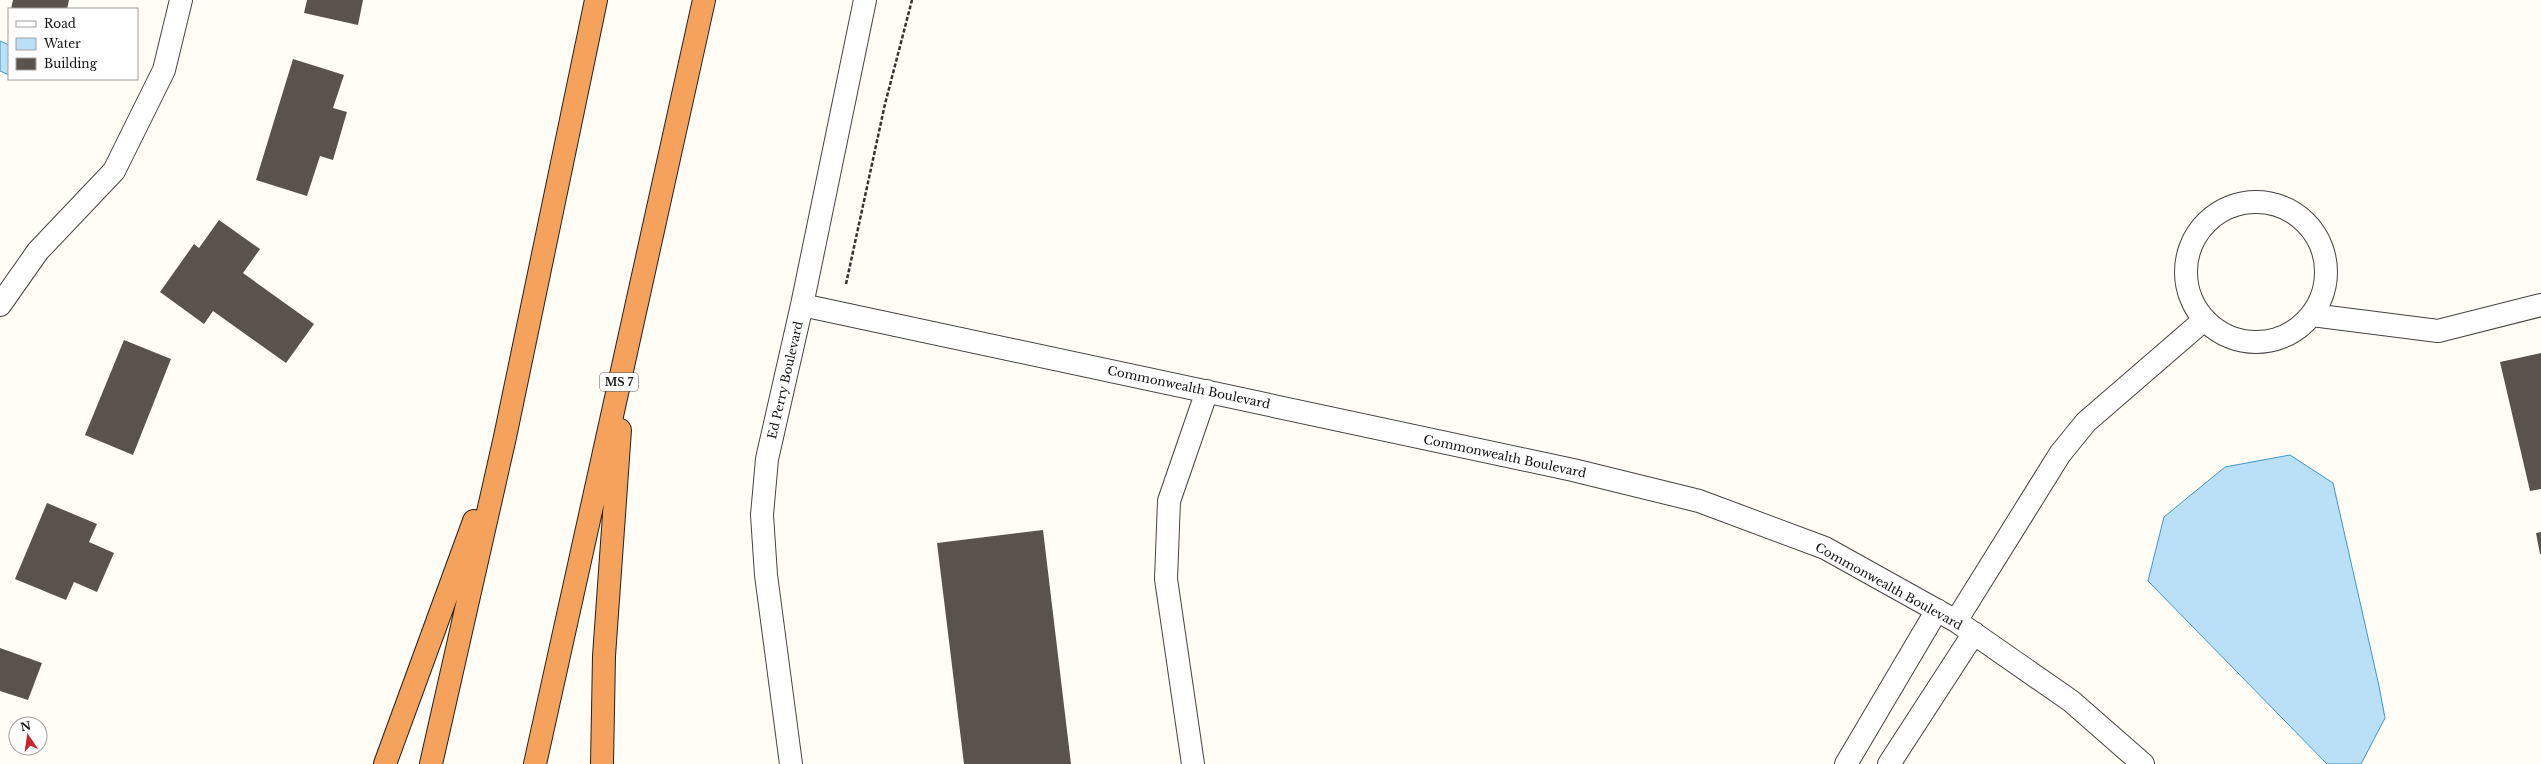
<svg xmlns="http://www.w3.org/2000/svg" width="2541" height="764" font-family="'Libre Baskerville',serif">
	<rect width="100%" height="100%" fill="#fffdf5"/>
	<path fill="#b9e0f7" stroke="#3f96cf" d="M0,41L9,45V75L0,71Z
		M2290,455L2333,483L2379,686L2385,718L2361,764H2327L2148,581L2164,517L2225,467Z"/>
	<path fill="#5a524d" d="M13,0H69L67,9H11Z
		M307,0H363L358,25L304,13Z
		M293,59L344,75L333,108L347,112L333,160L320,156L307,196L256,180Z
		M219,220L260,249L243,273L314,324L286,363L213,311L204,324L160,292L194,244L199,248Z
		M124,340L171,359L133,455L85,435Z
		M2541,353V489L2530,491L2500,362Z
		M47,503L97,524L89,542L114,553L97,592L74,582L66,600L15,579Z
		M1043,530L1071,764H964L937,543Z
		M2541,532V554H2540L2536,533Z
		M0,648L42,663L28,700L0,691Z"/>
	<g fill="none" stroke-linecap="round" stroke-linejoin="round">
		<defs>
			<path id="minor" d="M2186 272a70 70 0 1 1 140 0a70 70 0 1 1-140 0Z
				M0,305L38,251L114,171L164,70L181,0
				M802,305L1573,470L1699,501L1825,548L1956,621L2071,701L2143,764
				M2312,315L2438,331L2541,305
				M1956,621L2060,454L2086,422L2204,320
				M791,764L766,575L762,515L767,459L802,305L865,0
				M1193,764L1166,579L1169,501L1207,391
				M1846,764L1937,610
				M1889,764L1974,633"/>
			<path id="highway" d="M385,764L474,521
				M431,764L505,437L596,0
				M535,764L704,0
				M602,764L604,656L620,430"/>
		</defs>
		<use href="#minor" stroke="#444" stroke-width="24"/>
		<use href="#highway" stroke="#222" stroke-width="24"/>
		<path stroke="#333" stroke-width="2.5" stroke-dasharray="4 2" stroke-linecap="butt" d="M846,284L885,104L912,0"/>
		<use href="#minor" stroke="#fff" stroke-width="22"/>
		<use href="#highway" stroke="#f5a25d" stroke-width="22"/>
	</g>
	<g text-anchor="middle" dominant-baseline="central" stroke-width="4" stroke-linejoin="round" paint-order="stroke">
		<rect fill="#fff" stroke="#585858" stroke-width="1" x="600" y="373" width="38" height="18" rx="3"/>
		<g font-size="11" font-weight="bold" fill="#111">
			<text x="619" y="382">MS 7</text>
		</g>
		<g font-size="12" fill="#111" stroke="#fff">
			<text transform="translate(785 380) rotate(-77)">Ed Perry Boulevard</text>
			<text transform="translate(1189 387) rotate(12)">Commonwealth Boulevard</text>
			<text transform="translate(1505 456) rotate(12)">Commonwealth Boulevard</text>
			<text transform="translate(1889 586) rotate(29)">Commonwealth Boulevard</text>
		</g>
	</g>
	<rect x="8" y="8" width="130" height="72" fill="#ffffff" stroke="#a0a0a0"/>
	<rect x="16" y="21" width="20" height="6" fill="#ffffff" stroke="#a0a0a0"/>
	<text x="44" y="28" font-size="12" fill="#111111">Road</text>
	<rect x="16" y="38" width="20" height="12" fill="#b9e0f7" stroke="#a0a0a0"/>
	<text x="44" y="48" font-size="12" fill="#111111">Water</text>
	<rect x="16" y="58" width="20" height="12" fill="#5a524d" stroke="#a0a0a0"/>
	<text x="44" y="68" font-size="12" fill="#111111">Building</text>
	<g transform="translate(28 736) rotate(347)"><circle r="19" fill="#ffffff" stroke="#a0a0a0"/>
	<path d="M0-3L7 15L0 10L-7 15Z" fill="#c4262e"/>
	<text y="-6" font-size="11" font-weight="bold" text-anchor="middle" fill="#111111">N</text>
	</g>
</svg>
